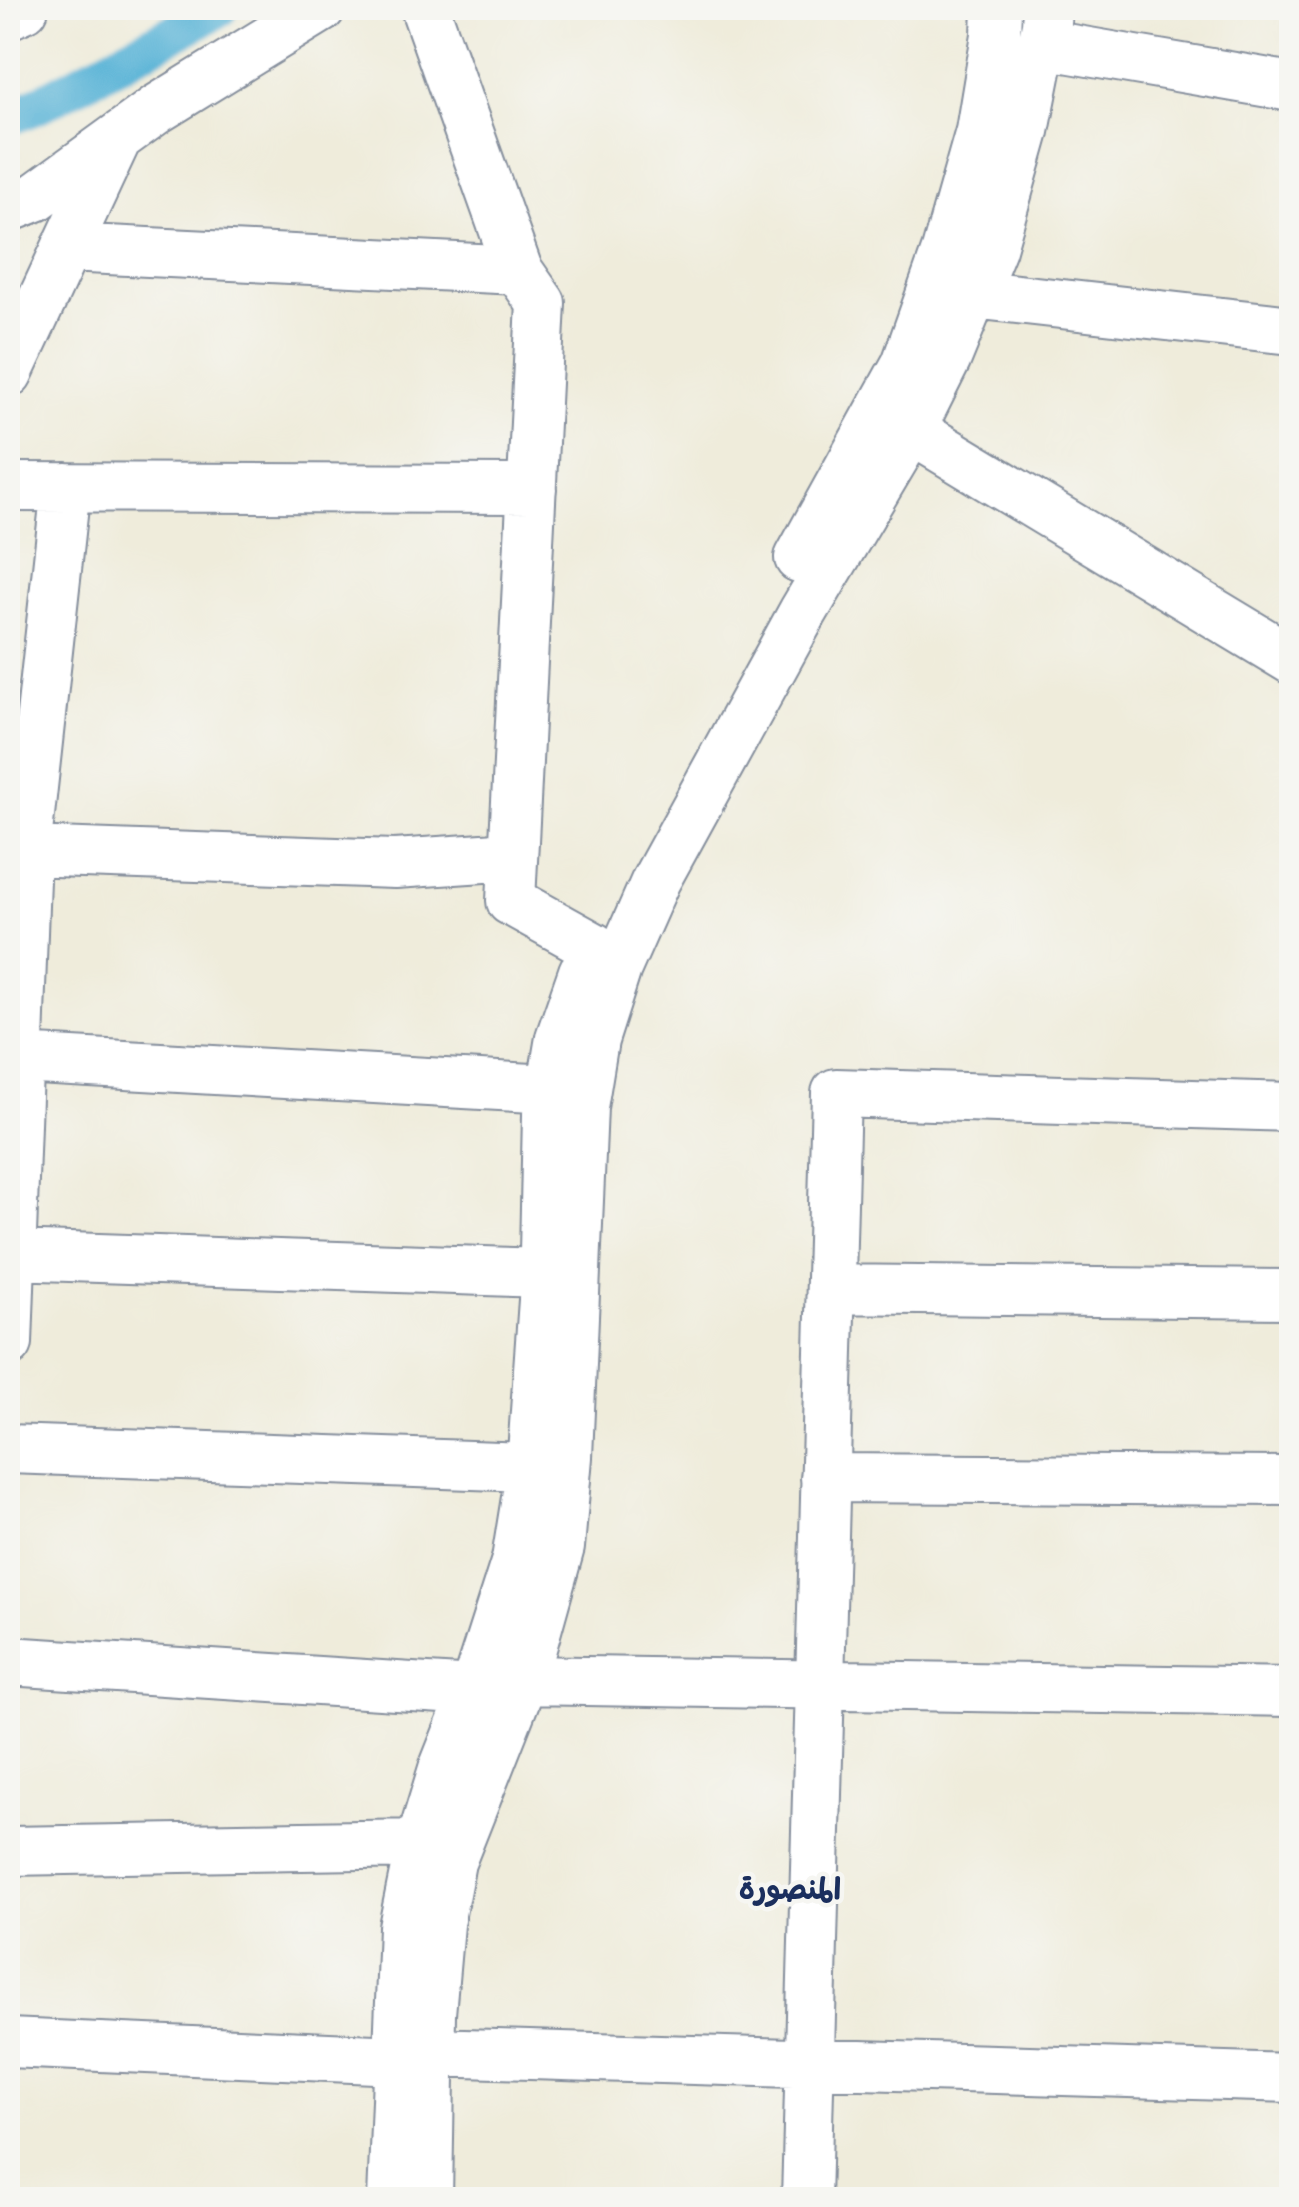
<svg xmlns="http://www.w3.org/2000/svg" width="1299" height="2207" font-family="'Patrick Hand','Playpen Sans Arabic',sans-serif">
	<rect width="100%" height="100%" fill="#f6f6f2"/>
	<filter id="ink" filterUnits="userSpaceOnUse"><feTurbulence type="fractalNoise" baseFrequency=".01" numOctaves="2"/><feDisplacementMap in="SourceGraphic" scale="20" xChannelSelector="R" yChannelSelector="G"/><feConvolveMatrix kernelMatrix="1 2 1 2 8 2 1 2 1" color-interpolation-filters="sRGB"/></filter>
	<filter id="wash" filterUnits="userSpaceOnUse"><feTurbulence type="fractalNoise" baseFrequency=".0048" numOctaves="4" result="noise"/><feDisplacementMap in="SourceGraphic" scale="40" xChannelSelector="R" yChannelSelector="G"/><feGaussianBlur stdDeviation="2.25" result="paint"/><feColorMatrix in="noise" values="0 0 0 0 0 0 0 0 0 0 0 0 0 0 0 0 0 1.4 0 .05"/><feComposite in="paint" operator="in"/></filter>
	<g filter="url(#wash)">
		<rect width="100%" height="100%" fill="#efecdb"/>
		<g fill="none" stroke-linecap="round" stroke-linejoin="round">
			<path stroke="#5ab4d7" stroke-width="38" d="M8,117L36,106L220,8"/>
		</g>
	</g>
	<g filter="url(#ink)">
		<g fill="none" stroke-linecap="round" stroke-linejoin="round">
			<defs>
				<path id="minor" d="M425,8L518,270
					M8,15L24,8
					M1042,44L1292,87
					M8,208L36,197L157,109L321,8
					M66,248L518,270L541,303L511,901L594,947
					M973,294L1292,330
					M8,373L116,141
					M911,430L1292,660
					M8,487L532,489
					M799,558L906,364L946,251L980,131L996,35L997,8
					M26,851L66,487
					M19,1059L551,1089
					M11,1255L544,1273
					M831,1289L1292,1294
					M8,1343L26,851L395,864L513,856
					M8,1449L531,1467
					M825,1478L1292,1481
					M8,1661L474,1691
					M523,1680L1292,1692
					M8,1851L420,1844
					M8,2043L398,2060
					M431,2052L1292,2078
					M392,2200L403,1927L420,1844L443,1769L474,1691L516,1560L531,1467L543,1300L547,1114L560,1038L583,972
					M428,2200L431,2014L439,1924L451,1862L523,1680L560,1547L568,1457L583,1107L594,1040L617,968L656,880L803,612L911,430L947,358L992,248L1025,131L1046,25L1047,8
					M806,2200L836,1093L1292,1107"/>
			</defs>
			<use href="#minor" stroke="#858e9c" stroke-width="52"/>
			<use href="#minor" stroke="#fff" stroke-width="48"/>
		</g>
	</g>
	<g text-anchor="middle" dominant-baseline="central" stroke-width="9" stroke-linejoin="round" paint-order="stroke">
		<g font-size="30" font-weight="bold" fill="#1b2f5e" stroke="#f6f6f2">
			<text x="790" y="1888">المنصورة</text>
		</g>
	</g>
	<rect width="1299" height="2207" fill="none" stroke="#f6f6f2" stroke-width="40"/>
</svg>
